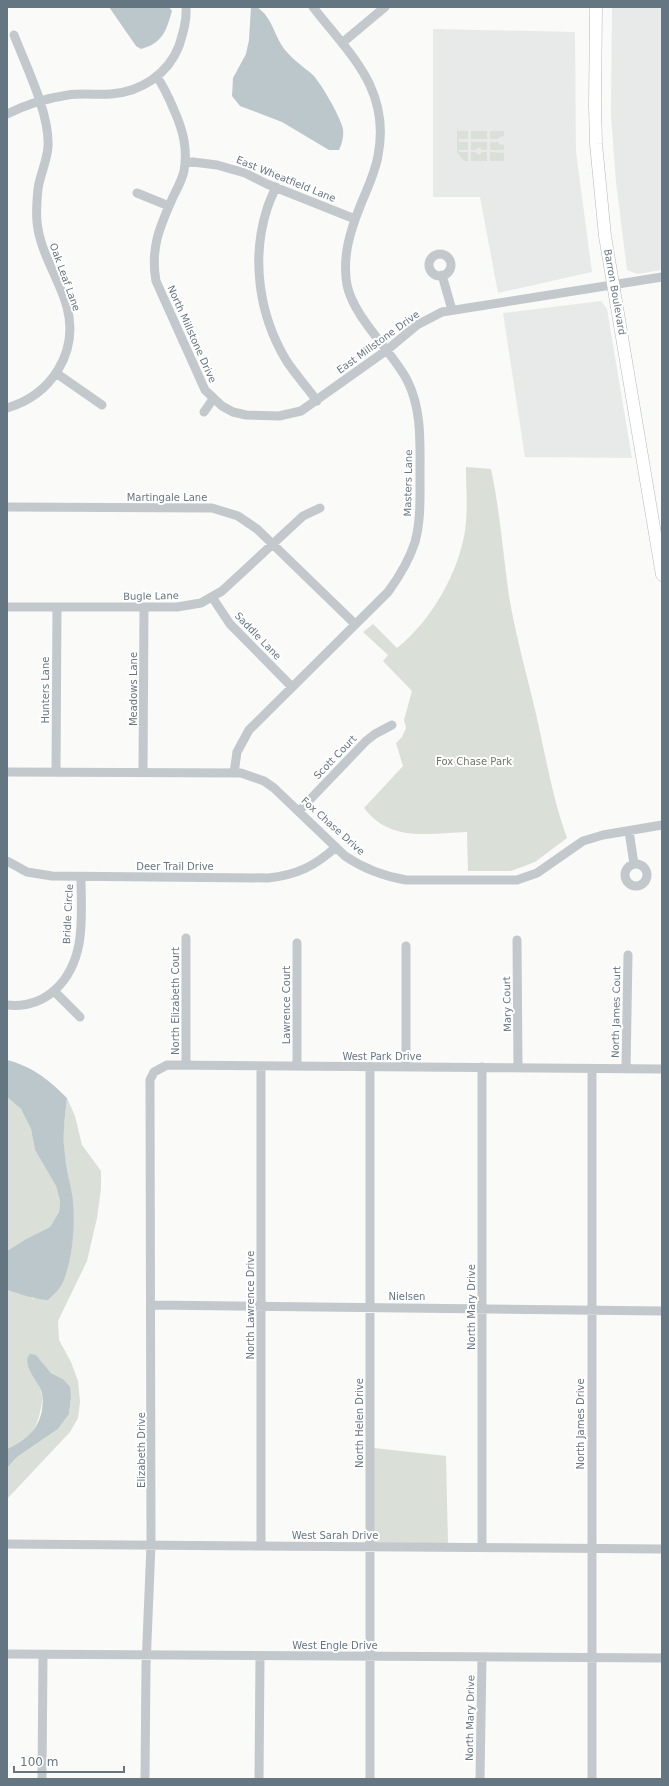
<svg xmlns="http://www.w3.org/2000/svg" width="669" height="1786" font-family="'DejaVu Sans',sans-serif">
	<rect width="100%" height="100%" fill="#fafaf8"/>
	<path fill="#e8e9e9" d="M612,7H662V270L637,274L627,270L616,182L611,115Z
		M433,29L575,32L576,152L592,272L498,293L480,197H433Z
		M601,301L607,309L632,458L525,457L503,313Z"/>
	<path fill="#dadfd7" d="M457,128L458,131H468V139H458L459,142H468V150H458L459,152H468V161H464L457,152Z
		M471,131H487V139H471Z
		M490,131H504V136L499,137L498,139H490Z
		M471,142H487V150H482L479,147L475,150H471Z
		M490,142H498L499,144L504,145V150H490Z
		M471,152H475L479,155L482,152H487V161H471Z
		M490,152L504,153V161H490Z
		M466,467L491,469C500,511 503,554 509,596C516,639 529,681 538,723C547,763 553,799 567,838L535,862L511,871H468L467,832C429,833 391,843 364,808L403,766L396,743L402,737L406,728L404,720L412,691L383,661L388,655L363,632L373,624L397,648C431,621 458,574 465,531C468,510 466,487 466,467Z
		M7,1097L21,1109L31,1129L35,1150L56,1186L60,1201L59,1212L50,1227L26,1239L7,1251Z
		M67,1098L75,1116L82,1145L101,1171V1189L97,1218L87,1261L58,1321L59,1340L71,1362L78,1381L80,1402L78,1418L70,1432L7,1499V1468L17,1457L58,1429L69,1414L71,1398L63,1379L51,1373L36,1355L27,1363C31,1372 38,1381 41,1391C43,1397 42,1406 40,1412C36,1432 26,1442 7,1449V1290L24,1294L34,1299L72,1195L64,1154V1126Z
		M374,1448L446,1456L448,1544H372Z"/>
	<path fill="#bbc7cb" d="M109,7H169L172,11C166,31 163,43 141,49L136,46Z
		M251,7H257C273,18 274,36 285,50C293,60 304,67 313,75C322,85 340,116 343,129C344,136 342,144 339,150H329L282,122L240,106L232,96L233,78L246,54L249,40Z
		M7,1060C33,1067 48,1079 67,1098C65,1116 62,1137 65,1155C66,1169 70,1181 72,1194C76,1219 73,1259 63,1282C60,1289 53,1295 48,1300C33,1299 21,1294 7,1290V1251L26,1239L50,1227L59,1212L60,1201L56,1186L35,1150L31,1129L21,1109L7,1097Z
		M30,1354L36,1355L51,1373L63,1379L70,1387L71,1398L69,1414L58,1429L17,1457L7,1468V1449C31,1439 46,1421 42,1393C40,1382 20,1365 30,1354Z"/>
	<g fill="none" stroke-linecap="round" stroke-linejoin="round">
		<defs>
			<path id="major" d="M596,7L595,106L596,144L605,236L662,575"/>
		</defs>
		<use href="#major" stroke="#b5babe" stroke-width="13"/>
		<path stroke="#c3c8cc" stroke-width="9" d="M342,43L385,7
			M157,77C164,87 169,98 174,110C183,130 188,149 184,171C182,180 177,189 173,197C160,226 150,248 156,281L205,390L222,406L233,412L246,415L279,416L301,411L387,350L417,325L442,312L662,277
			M7,114C25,105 48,98 68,95C82,93 96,95 111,94C141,92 168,74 179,46C183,33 187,20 186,7
			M185,161L217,165L245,173L267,184L355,219
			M276,187C273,194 269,202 267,209C251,259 259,315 286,360C295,374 307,387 317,401
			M137,193L169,206
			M429 265a11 11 0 1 1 22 0a11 11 0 1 1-22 0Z
			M442,275L452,310
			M56,373L102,405
			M7,408C51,395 79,353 67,307C59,278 40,253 37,222C36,211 37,199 38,189C40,175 47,161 48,147C50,114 26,66 14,35
			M204,412L213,399
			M7,507L212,508L238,516L257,529L355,624
			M212,597L230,624L292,687
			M7,607H177L201,603L222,591L303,516L320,508
			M7,772L241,773L264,781L274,788L345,856C364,869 383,876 406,880H517L537,873L583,841L603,835L662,825
			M56,772L57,607
			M143,772L144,607
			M234,773L237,752L249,730L388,592C399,577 409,561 415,542C421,520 420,497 420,475C420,443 422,409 407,380C391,350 354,318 347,285C342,257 350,231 361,204C367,189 375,173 378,156C391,89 350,55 313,7
			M299,811L366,741L375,734L392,725
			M629,831L634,864
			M7,861L27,872L52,876L268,878C297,875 315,866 336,847
			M625 875a11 11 0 1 1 22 0a11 11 0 1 1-22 0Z
			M186,938V1065
			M517,940L518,1067
			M297,943V1066
			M54,991L80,1017
			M7,1005C46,1009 72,981 79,944C83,923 81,899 81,877
			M370,1067V1779
			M406,1067V946
			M482,1067V1546
			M592,1069V1779
			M626,1069L628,955
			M152,1305L662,1311
			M7,1544L662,1549
			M261,1545V1066
			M7,1654L662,1658
			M42,1779L43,1655
			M145,1779L146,1665L151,1545L150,1080L154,1072L167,1065L662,1069
			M259,1779L260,1656
			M480,1779L482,1657"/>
		<use href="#major" stroke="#fff" stroke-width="12"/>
	</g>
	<g text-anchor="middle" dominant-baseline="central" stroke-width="4" stroke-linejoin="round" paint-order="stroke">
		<g font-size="10" fill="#657683" stroke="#fff">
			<text transform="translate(286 179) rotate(22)">East Wheatfield Lane</text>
			<text transform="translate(65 277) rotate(70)">Oak Leaf Lane</text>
			<text transform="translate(615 292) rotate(80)">Barron Boulevard</text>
			<text transform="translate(192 334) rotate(66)">North Millstone Drive</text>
			<text transform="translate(378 342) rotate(-36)">East Millstone Drive</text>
			<text transform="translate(408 483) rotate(-89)">Masters Lane</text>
			<text x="167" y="497">Martingale Lane</text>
			<text transform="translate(151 596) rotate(-1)">Bugle Lane</text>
			<text transform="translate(258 636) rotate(46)">Saddle Lane</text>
			<text transform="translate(133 689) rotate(-90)">Meadows Lane</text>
			<text transform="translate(45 690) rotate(-90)">Hunters Lane</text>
			<text transform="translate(335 757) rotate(-46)">Scott Court</text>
			<text transform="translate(333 826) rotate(42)">Fox Chase Drive</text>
			<text x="175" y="866">Deer Trail Drive</text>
			<text transform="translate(68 914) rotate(-87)">Bridle Circle</text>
			<text transform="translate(175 1001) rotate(-90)">North Elizabeth Court</text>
			<text transform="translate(507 1004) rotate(-91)">Mary Court</text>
			<text transform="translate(286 1005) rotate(-90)">Lawrence Court</text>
			<text transform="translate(616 1012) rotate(-89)">North James Court</text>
			<text x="382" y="1056">West Park Drive</text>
			<text x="407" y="1296">Nielsen</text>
			<text transform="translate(250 1305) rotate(-90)">North Lawrence Drive</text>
			<text transform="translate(471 1307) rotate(-90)">North Mary Drive</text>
			<text transform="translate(359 1423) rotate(-90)">North Helen Drive</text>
			<text transform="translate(580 1424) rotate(-90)">North James Drive</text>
			<text transform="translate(141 1450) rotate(-90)">Elizabeth Drive</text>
			<text x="335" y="1535">West Sarah Drive</text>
			<text x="335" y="1645">West Engle Drive</text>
			<text transform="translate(470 1718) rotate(-89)">North Mary Drive</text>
		</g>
		<g font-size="10" fill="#687a64" stroke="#fff">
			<text x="474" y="761">Fox Chase Park</text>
		</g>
	</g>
	<rect width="669" height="1786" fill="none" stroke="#657683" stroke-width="16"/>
	<path d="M14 1766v6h110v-6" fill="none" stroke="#657683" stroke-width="2"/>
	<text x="20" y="1766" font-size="12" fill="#657683" stroke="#ffffff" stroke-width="3" paint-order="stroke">100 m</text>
</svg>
